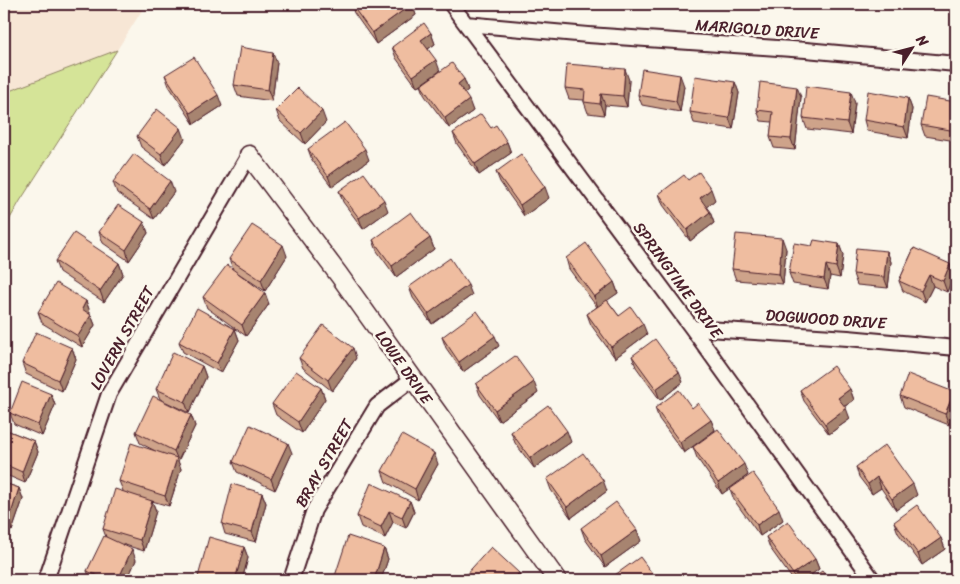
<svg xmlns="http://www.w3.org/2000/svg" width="960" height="584" font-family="Sriracha,sans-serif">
	<rect width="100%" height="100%" fill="#fbf7ec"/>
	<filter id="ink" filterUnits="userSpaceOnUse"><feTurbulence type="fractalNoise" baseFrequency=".02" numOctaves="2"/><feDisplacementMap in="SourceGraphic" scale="10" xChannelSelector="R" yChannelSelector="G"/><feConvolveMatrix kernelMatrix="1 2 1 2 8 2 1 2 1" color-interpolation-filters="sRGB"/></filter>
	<g filter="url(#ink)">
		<path fill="#f7e6d5" d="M4,4H146L117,50L4,93Z"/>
		<path fill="#d5e498" stroke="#908262" d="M117,50L20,201L4,229V93Z"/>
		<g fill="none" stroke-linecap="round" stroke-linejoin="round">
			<defs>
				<path id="minor" d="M451,4L692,328L873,580
					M466,24L588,35L806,50L956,64
					M692,328L848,338L956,348
					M46,580L109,394L249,155
					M291,580L314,510L377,406L412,379"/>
				<path id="tertiary" d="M249,155L339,275L557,580"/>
			</defs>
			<use href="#minor" stroke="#4a1f2b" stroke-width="18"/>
			<use href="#tertiary" stroke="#4a1f2b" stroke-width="21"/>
			<use href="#minor" stroke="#fbf7ec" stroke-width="14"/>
			<use href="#tertiary" stroke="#fbf7ec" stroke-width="18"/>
		</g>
		<path fill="#cea38a" stroke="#4a1f2b" d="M351,4H412L416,15L376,44L354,13Z
			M901,4H920L919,7Z
			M431,33L435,44L428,49L440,71L417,87L396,58L392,47Z
			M273,53L277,63L272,101L238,96L234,85Z
			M165,75L222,106L194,124L169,86Z
			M464,79L468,90L464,93L473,111L449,128L425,96L421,85Z
			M629,80L627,107L605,105L604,115L588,113L584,102V100L569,99L565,88Z
			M735,82L739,93L733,129L694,123L690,112Z
			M684,86L680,112L642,105L638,95Z
			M801,97L795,150L774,148L770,137L772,122L761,121L757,110Z
			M908,98L912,109L908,138L867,131L864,120Z
			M956,102V141L925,136L921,125Z
			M855,103L851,134L807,129L803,118Z
			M276,110L326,122L305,144L280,121Z
			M491,128L507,142L511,153L479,175L457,144L453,133Z
			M137,136L185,139L165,165L141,147Z
			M308,149L369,160L332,187L312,160Z
			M496,172L549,198L524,216L500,182Z
			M688,180L715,200L706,207L710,212L714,223L690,241L663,205L659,194Z
			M113,182L174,192L154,219L117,193Z
			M339,191L388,211L363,229L343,202Z
			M144,222L148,233L129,261L103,243L99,232Z
			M430,238L434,249L396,277L377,251L373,240Z
			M839,244L843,255L840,278L830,276L828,289L793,284L789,273L812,246Z
			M914,248L954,275L947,292L933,286L925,302L903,291L899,281Z
			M786,249L783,284L736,280L732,269Z
			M887,251L891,262L888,288L857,285L853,274Z
			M287,256L265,291L238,273L269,304L246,336L207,308L203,297L233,269L229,259Z
			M566,258L614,282L618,293L607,300L619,316L647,334L615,358L591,325L587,314L597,307L569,269Z
			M55,261L119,263L123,274L104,302L59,272Z
			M409,287L472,295L432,324L413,298Z
			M86,301L90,312L89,314L91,315L95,325L82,347L42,323L38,312Z
			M235,329L239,340L221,373L183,352L179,342Z
			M442,337L499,346L463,372L446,348Z
			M72,348L76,359L62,391L26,374L22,363Z
			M632,356L683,382L660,400L636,367Z
			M299,358H356L332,391L303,368Z
			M202,366L206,377L189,413L160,399L156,389Z
			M476,384L538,393L499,421L480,395Z
			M321,388L325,399L302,433L276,415L272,404Z
			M850,389L854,400L844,407L850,419L829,434L804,401L800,390Z
			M954,392L956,398V407L949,425L904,407L900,396Z
			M51,394L55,405L42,436L14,424L10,413Z
			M655,408L711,420L715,430L684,453L659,419Z
			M191,415L195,426L178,461L181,469L169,506L152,501L156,511L144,551L122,544L136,560L127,580H91L87,571L106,537L103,529L123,491L119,481L157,452L140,443L136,432Z
			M4,429L34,441L38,452L25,483L4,474Z
			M511,432L571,442L534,468L515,443Z
			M693,447L748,475L722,494L697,458Z
			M292,453L275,490L237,472L233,462Z
			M438,464L418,500L386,482L382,471Z
			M856,467L917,495L896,510L881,488L872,494L859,477Z
			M547,479L607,491L571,518L551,490Z
			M4,483L19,488L23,499L12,531L4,528Z
			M730,489L783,520L760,536L734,500Z
			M262,493L266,503L256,542L225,534L222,524Z
			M410,501L414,512L406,528L393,522L385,538L361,527L357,516Z
			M894,522L941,538L945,549L922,565L898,533Z
			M581,528L641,541L605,567L585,539Z
			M766,537L815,559L819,569L804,580H793L770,548Z
			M244,547L248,558L242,580H200L198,577Z
			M384,548L388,559L381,580H336L335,576Z"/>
		<path fill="#a78470" stroke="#4a1f2b" d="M412,4L416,15L376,44L372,33Z
			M431,33L435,44L425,51L421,40Z
			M273,53L277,63L272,101L268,90Z
			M436,60L440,71L417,87L413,76Z
			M625,69L629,80L627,107L623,96Z
			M680,75L684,86L680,112L676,101Z
			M464,79L468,90L462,95L458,84Z
			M735,82L739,93L733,129L729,118Z
			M797,87L801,97L795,150L791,139Z
			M851,92L855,103L851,134L847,123Z
			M601,94L605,105L604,115L600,104Z
			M218,95L222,106L194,124L190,113Z
			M908,98L912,109L908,138L904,127Z
			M469,100L473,111L449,128L445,118Z
			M322,111L326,122L305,144L301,133Z
			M181,128L185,139L165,165L161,154Z
			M507,142L511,153L479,175L475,164Z
			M365,149L369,160L332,187L328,176Z
			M170,181L174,192L154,219L150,209Z
			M545,187L549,198L524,216L520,205Z
			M711,189L715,200L704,209L700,198Z
			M384,200L388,211L363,229L359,218Z
			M710,212L714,223L690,241L687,230Z
			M144,222L148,233L129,261L126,250Z
			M430,238L434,249L396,277L392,266Z
			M782,238L786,249L783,284L779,274Z
			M839,244L843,255L840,278L836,267Z
			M283,245L287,256L265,291L261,280Z
			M887,251L891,262L888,288L884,277Z
			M119,263L123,274L104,302L100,291Z
			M950,264L954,275L947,292L943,281Z
			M826,265L830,276L828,289L824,279Z
			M929,275L933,286L925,302L921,291Z
			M614,282L618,293L598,307L594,297Z
			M468,285L472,295L432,324L428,314Z
			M265,293L269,304L246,336L242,325Z
			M86,301L90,312L86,320L82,309Z
			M91,315L95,325L82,347L78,336Z
			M643,324L647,334L615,358L611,347Z
			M235,329L239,340L221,373L217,363Z
			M495,336L499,346L463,372L459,362Z
			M72,348L76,359L62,391L58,380Z
			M353,348L356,358L332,391L328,380Z
			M202,366L206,377L189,413L185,402Z
			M679,372L683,382L660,400L656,389Z
			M534,382L538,393L499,421L495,410Z
			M321,388L325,399L302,433L298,422Z
			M850,389L854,400L842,408L838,398Z
			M954,392L956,398V407L949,425L945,414Z
			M51,394L55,405L42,436L38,425Z
			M846,408L850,419L829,434L825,424Z
			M191,415L195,426L178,461L181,469L169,506L165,496L177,458L174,451Z
			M711,420L715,430L684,453L680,442Z
			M567,431L571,442L534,468L530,458Z
			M34,441L38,452L25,483L22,472Z
			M288,443L292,453L275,490L271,479Z
			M434,453L438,464L418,500L415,489Z
			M744,464L748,475L722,494L718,483Z
			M877,477L881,488L872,494L868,484Z
			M603,480L607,491L571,518L567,507Z
			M913,484L917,495L896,510L892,499Z
			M19,488L23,499L12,531L9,520Z
			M262,493L266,503L256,542L252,532Z
			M152,501L156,511L144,551L140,540Z
			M410,501L414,512L406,528L402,517Z
			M779,509L783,520L760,536L757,525Z
			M389,511L393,522L385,538L381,527Z
			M637,530L641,541L605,567L601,556Z
			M4,534L7,543L4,555Z
			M941,538L945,549L922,565L918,554Z
			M244,547L248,558L242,580H235Z
			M384,548L388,559L381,580H374Z
			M132,549L136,560L127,580H118Z
			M815,559L819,569L804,580H795L793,574Z
			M519,573L522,580H512Z"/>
		<path fill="#efbda0" stroke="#4a1f2b" d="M351,4H412L372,33Z
			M424,23L431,33L421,40L436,60L413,76L392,47Z
			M240,47L273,53L268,90L234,85Z
			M194,57L218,95L190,113L165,75Z
			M452,63L464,79L458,84L469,100L445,118L421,85Z
			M567,64L625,69L623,96L601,94L600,104L584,102L585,90L565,88Z
			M642,69L680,75L676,101L638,95Z
			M695,76L735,82L729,118L690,112Z
			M760,82L797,87L791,139L770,137L773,112L757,110Z
			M806,86L851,92L847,123L803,118Z
			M298,88L322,111L301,133L276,110Z
			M868,91L908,98L904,127L864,120Z
			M926,97L956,102V131L921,125Z
			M157,109L181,128L161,154L137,136Z
			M481,114L491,128L496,125L507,142L475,164L453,133Z
			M345,122L365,149L328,176L308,149Z
			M134,154L170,181L150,209L113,182Z
			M521,154L545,187L520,205L496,172Z
			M699,172L711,189L700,198L710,212L687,230L659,194L684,175L688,180Z
			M364,173L384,200L359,218L339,191Z
			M118,205L144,222L126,250L99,232Z
			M411,212L430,238L392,266L373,240Z
			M252,225L283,245L261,280L229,259Z
			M74,233L119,263L100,291L55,261Z
			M736,234L782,238L779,274L732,269Z
			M814,240L839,244L836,267L826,265L824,279L789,273L794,243L812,246Z
			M586,243L614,282L594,297L566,258Z
			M856,248L887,251L884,277L853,274Z
			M914,248L950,264L943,281L929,275L921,291L899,281Z
			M450,258L468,285L428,314L409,287Z
			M227,265L265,293L242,325L203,297Z
			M56,283L86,301L82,309L91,315L78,336L38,312Z
			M607,300L619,316L631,307L643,324L611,347L587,314Z
			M197,308L235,329L217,363L179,342Z
			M477,311L495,336L459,362L442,337Z
			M323,325L353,348L328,380L299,358Z
			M36,332L72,348L58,380L22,363Z
			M655,339L679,372L656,389L632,356Z
			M173,352L202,366L185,402L156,389Z
			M515,356L534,382L495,410L476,384Z
			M833,366L850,389L838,398L846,408L825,424L800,390Z
			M296,371L321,388L298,422L272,404Z
			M908,374L954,392L945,414L900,396Z
			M22,382L51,394L38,425L10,413Z
			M679,390L692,408L698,403L711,420L680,442L655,408Z
			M153,396L191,415L174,451L136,432Z
			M548,405L567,431L530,458L511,432Z
			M250,425L288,443L271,479L233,462Z
			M4,429L34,441L22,472L4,464Z
			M718,429L744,464L718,483L693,447Z
			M402,435L434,453L415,489L382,471Z
			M131,443L177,458L165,496L119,481Z
			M885,445L913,484L892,499L877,477L868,484L856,467Z
			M583,453L603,480L567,507L547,479Z
			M753,473L779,509L757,525L730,489Z
			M4,483L19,488L9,520L4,518Z
			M371,483L410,501L402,517L389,511L381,527L357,516Z
			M232,484L262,493L252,532L222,524Z
			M115,489L152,501L140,540L103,529Z
			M616,502L637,530L601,556L581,528Z
			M917,505L941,538L918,554L894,522Z
			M788,521L815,559L793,574L766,537Z
			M104,536L132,549L118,580H108L87,571Z
			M348,536L384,548L374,580H348L335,576Z
			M209,537L244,547L235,580H211L198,577Z
			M491,547L519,573L512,580H465L463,578Z
			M640,557L657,580H619L615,575Z
			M822,571L829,580H809Z"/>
	</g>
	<g text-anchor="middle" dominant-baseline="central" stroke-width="5" stroke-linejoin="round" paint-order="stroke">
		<g font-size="16" fill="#4a1f2b" stroke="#fbf7ec">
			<text transform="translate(757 29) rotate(4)">MARIGOLD DRIVE</text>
			<text transform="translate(678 280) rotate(54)">SPRINGTIME DRIVE</text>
			<text transform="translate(826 319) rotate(4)">DOGWOOD DRIVE</text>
			<text transform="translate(122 338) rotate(-61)">LOVERN STREET</text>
			<text transform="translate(404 367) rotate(55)">LOWE DRIVE</text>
			<text transform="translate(324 463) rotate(-60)">BRAY STREET</text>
		</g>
	</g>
	<rect width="960" height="584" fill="none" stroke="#fbf7ec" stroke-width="20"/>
	<rect x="10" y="10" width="940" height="564" fill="none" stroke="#4a1f2b" stroke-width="2" filter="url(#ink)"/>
	<g transform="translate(912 48) rotate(54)" stroke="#fbf7ec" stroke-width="4" paint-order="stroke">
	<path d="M0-4L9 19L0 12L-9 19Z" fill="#4a1f2b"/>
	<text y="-8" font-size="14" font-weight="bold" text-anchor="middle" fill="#4a1f2b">N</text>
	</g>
</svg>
